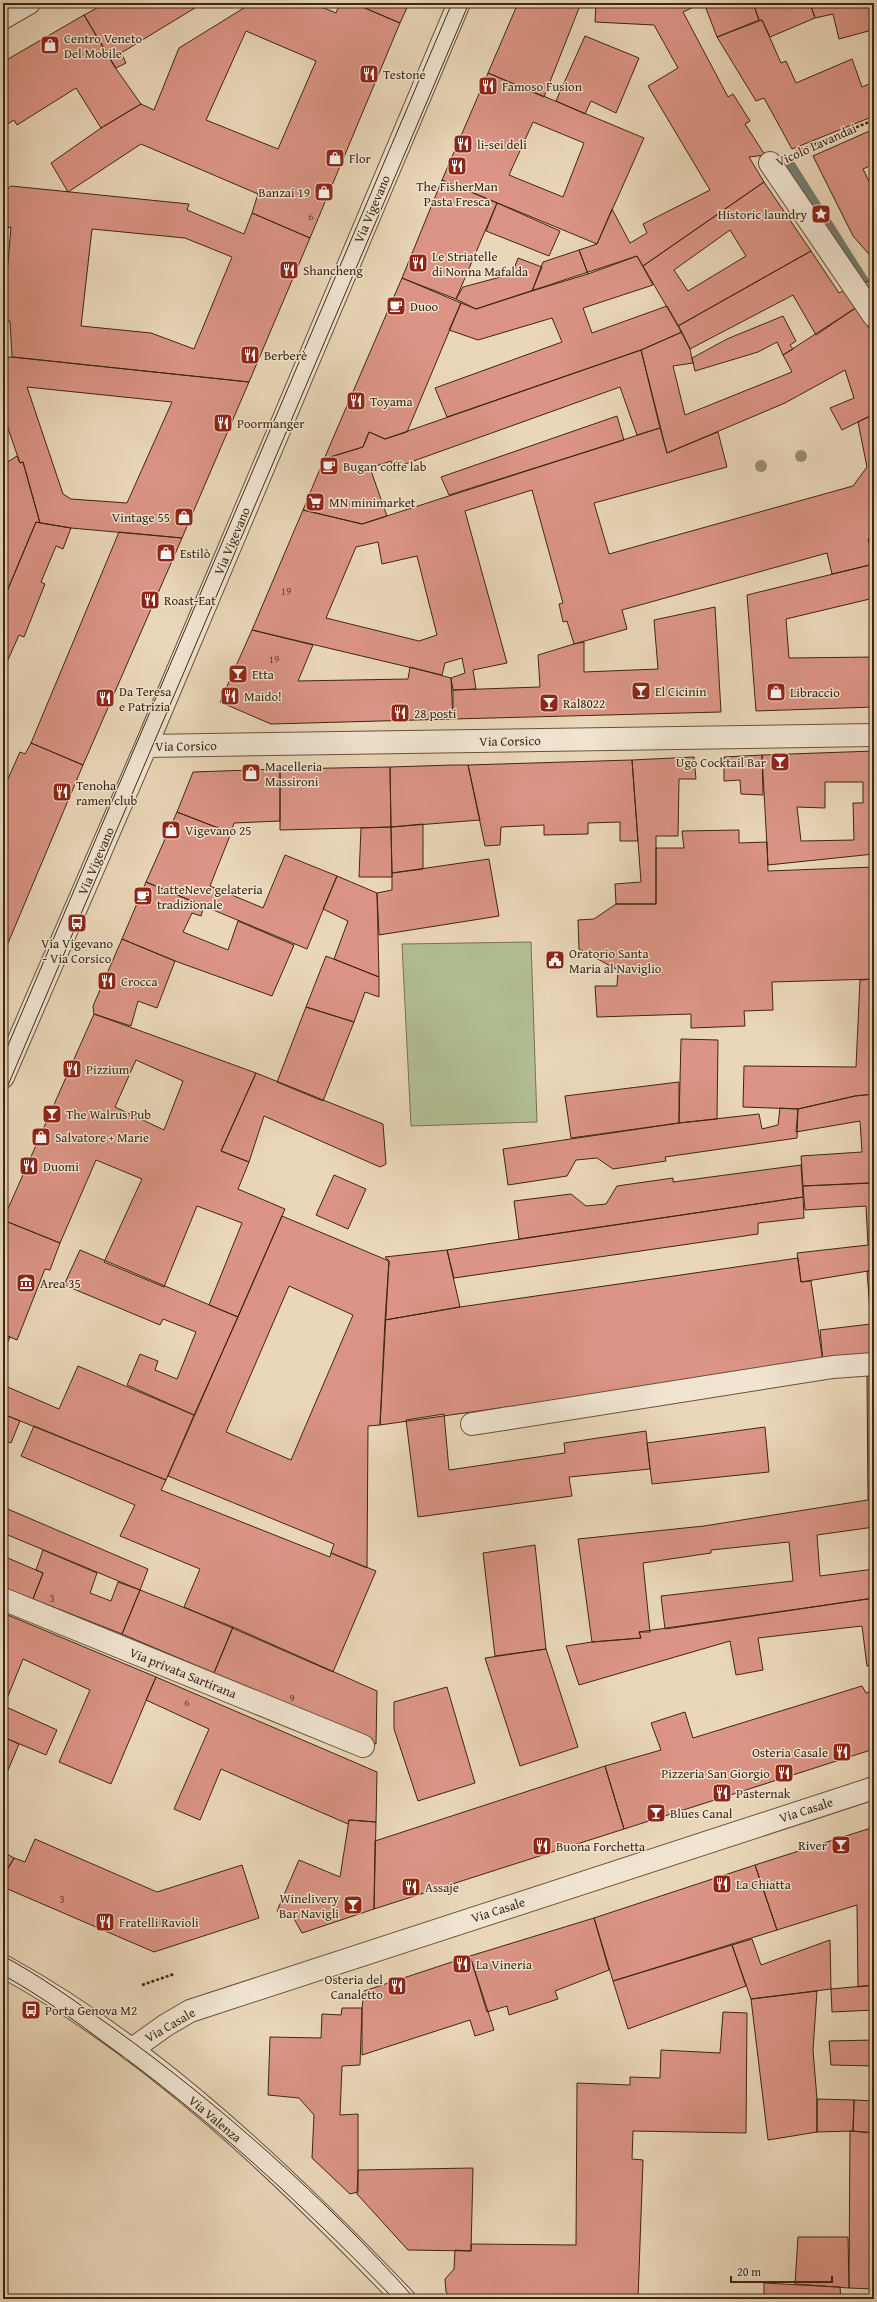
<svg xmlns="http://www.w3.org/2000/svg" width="877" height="2302" font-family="'Gentium Book Plus',serif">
	<rect width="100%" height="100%" fill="#ead7b9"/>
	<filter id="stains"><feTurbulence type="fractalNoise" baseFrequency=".005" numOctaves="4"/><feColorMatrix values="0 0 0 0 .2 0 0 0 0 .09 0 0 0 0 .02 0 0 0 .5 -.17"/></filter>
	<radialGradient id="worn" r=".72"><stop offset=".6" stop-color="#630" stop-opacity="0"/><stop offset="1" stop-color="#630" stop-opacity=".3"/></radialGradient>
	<path fill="#b2bf93" stroke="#787253" d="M531,942L537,1122L411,1126L402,944Z"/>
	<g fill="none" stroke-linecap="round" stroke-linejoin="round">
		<path stroke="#747e72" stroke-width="10" d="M791,166L865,283"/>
	</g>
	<path fill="#db9485" stroke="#3d2613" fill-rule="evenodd" d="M106,3H203L121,53L126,63L116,68L84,15Z
		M252,3H312L336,13L340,3H353L400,23L310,238L252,213L258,194L141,144L68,192L51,163L101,128L141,104L154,110L179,48ZM246,31L316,61L278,149L206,120Z
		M353,3H409L400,23Z
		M518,3H581L544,97L488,73Z
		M596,3H702L683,12L728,97L733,94L750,121L745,124L765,155L749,157L764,182L643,266L637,256L588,274L579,250L597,244L612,209L630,243L647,233L643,224L710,190L648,86L678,68L654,25L595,22Z
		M704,3H753L759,20L717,37Z
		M753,3H810L815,18L770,37L762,20H759Z
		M810,3H874V35L872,30L839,39L833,14L815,18Z
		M84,15L114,66L141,104L101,128L76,88L17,125L14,120L3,127V62Z
		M762,20L781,63L786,61L796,83L852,59L862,87L874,82V116L792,149L764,98L756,101L717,37Z
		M585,36L639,58L616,113L591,101L585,114L556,101Z
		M488,73L644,138L597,244L442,180ZM533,122L584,143L563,197L509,175Z
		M874,129V164L863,169L874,192V260L853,236L813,156Z
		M442,180L497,203L456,299L402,278Z
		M764,182L811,251L678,326L643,266ZM730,230L746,256L688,291L674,270Z
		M11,186L189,204L187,210L244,234L252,213L310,238L249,382L12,357L10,321H3L11,227L3,229V192ZM92,229L185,238L232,257L194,349L151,333L81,326Z
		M497,203L560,231L549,256L486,231Z
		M579,250L588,274L532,291L543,262Z
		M811,251L839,293L846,289L857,307L816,335L793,295L690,349L678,326Z
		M637,256L653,285L583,308L592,333L667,306L682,332L641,350L447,417L435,388L562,342L552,318L478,340L449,330L461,303L476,309Z
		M518,258L542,267L532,291L476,309L456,299L463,287L512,274Z
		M402,278L461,303L407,432L385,439L369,432L363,447L324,459Z
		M868,281L874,290V309L859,287Z
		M857,307L874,337V414L842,430L830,408L854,398L845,370L785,403L667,453L641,350L682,332L690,349L693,363L673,366L685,415L792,372L783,355Z
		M783,316L796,341L790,345L793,349L783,355L777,342L758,352L695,371L692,358L727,339Z
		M641,350L660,428L637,435L620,387L394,468L391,461L370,468L387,516L362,524L303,510L324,459L363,447L369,432L385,439Z
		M12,357L249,382L182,538L71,528L40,523L23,462L20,463L3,414V358ZM27,387L172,402L127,503L71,499L63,494Z
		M874,414V537L868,539L874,564L832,574L827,553L622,610L627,629L574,644L567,621L563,622L559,604L563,603L532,490L465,511L507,663L473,670L476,689L453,690L451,678L465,673L462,658L445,663L442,675L252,630L303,510L362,524L660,428L667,453L718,432L727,467L594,503L609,554L853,486L867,467L858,422ZM378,542L382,564L417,556L437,635L419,641L326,618L356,547Z
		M617,416L624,440L449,495L441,477Z
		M17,456L20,463L23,462L40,523L36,522L3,601V465Z
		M36,522L71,528L63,549L56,546L41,582L45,584L24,637L19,635L3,671V601Z
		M119,532L182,538L83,765L31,743Z
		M874,564V598L786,619L789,658L874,657V707L756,711L747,595Z
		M715,607L721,712L453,719V690L540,687L538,655L574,644L584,642V672L658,669L654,620Z
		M252,630L313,645L298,681L408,679L410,667L451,678L453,719L271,724L220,702Z
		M3,678L7,680L3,690Z
		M31,743L83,765L3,955V790L20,752L25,754Z
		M874,751V854L768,865L762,755ZM825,782H863V803H853L854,840L801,841L797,807L825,808Z
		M762,755L763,795L741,794L740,780L724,781V757Z
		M694,757L696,779H679L678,836H656V904H616L615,884L641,882L632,760Z
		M632,760L638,841H620V822L588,823V834L544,835V825L501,827L500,845L485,846L468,765Z
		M453,765H468L480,820L391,827L390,767Z
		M390,767L391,827L280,830V769Z
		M280,769V821L234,823L231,833L177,812L193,772Z
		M177,812L231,833L210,886L263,908L285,855L337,876L307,949L146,882Z
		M423,824V869L392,873L391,827Z
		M391,827L392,877H359L361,828Z
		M739,830V843L767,842L768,871L874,867V979L772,982L773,1010L744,1011L745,1026L691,1028V1014L597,1017L595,986H617L618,970L579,949L578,920L594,919L616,904H656V848H684L682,831Z
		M489,859L499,916L379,935L377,893L392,890V873Z
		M337,876L377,893L379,977L334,959L348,921L323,909Z
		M146,882L204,906L201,916L192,913L183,932L228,950L238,921L294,945L272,996L175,961L122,939Z
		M122,939L175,961L157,1008L138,1001L131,1026L94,1014L93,1006Z
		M326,956L379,977V997L365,992L354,1022L306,1007Z
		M874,979V1094L855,1096L798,1109L743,1107L744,1066L856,1067L860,980Z
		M306,1007L354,1022L323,1101L277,1082Z
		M94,1014L256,1073L221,1151L249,1162L238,1189L285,1209L238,1317L209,1305L242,1223L197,1206L164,1287L104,1262L142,1179L96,1160L60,1243L3,1220ZM136,1060L183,1081L164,1130L115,1107Z
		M681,1039L718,1040L717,1119L679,1123Z
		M256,1073L383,1124L386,1164L380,1167L264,1116L249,1162L221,1151Z
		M679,1082V1123L571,1138L565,1096Z
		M874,1094V1183L803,1186L801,1156L862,1152L860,1121L796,1132L798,1109L855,1096Z
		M780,1108L798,1109L797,1138L665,1157L666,1161L613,1169L597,1158L576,1160L567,1176L508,1185L503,1149L679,1123L759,1114L762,1129L778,1125Z
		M801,1165L803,1197L519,1239L514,1201L571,1194L586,1206L606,1204L617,1186L673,1178V1182Z
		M334,1175L366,1189L348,1229L316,1215Z
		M866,1183H874V1270L801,1282L797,1253L868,1245L866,1206L805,1210L803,1186Z
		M803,1197L804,1218L758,1223V1234L454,1278L447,1250Z
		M282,1216L389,1261L380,1425L368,1426L367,1568L331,1553L334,1544L168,1476ZM289,1286L353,1315L291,1460L226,1432Z
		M3,1220L60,1243L50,1270L45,1269L17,1340L3,1334Z
		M80,1250L238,1317L194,1415L127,1385L140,1354L158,1361L155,1370L177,1379L196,1332L163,1319L160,1325L64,1285Z
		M447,1250L460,1307L385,1320L389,1261L385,1257Z
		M798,1258L801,1282L811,1281L823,1362L380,1425L385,1320L460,1307Z
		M874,1270V1355L823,1362L820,1330L871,1324L867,1271Z
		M3,1334L10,1337L3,1352Z
		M78,1366L194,1415L166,1480L3,1414V1385L59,1409Z
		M867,1376H874V1499L868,1500Z
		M3,1414L20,1421L11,1443L3,1440Z
		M444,1414L449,1470L565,1453L564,1443L646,1431L650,1469L569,1477L572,1496L418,1517L406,1420Z
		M34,1426L166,1480L161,1490L330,1557L331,1553L376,1571L333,1672L184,1607L200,1569L120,1536L135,1505L21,1456Z
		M765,1427L769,1472L652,1484L647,1443Z
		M874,1499V1527L817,1535L820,1576L874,1569V1598L665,1629L661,1596L793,1581L789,1542L711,1550V1553L643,1563L650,1632H639L641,1638L592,1642L578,1539L704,1526Z
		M3,1507L148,1569L140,1590L3,1533Z
		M535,1545L546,1649L495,1656L483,1553Z
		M43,1550L97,1573L90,1593L111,1601L118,1582L140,1590L122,1634L33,1599L43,1573L36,1570Z
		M3,1556L43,1573L33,1599L3,1587Z
		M140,1590L233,1627L214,1673L122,1634Z
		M874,1598V1666H867L862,1626L758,1638L763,1670L736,1675L730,1641L579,1685L566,1646L592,1642L641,1638L639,1632Z
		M3,1613L156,1677L111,1784L59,1762L90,1690L23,1659L4,1706L57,1730L46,1755L3,1737Z
		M233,1627L377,1691L376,1744L214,1673Z
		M546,1649L578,1747L520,1766L485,1658Z
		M156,1677L377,1772L376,1822L349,1820L348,1824L221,1769L200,1820L174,1809L209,1729L146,1700Z
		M862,1686L866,1693L874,1690V1749L624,1829L605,1766L661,1750L651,1723L685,1712L693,1738Z
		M447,1687L475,1783L418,1801L394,1729V1702Z
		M3,1737L19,1744L3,1782Z
		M605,1766L624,1829L374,1909L375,1841Z
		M349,1820L376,1822L374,1909L302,1933L293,1917L277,1911L299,1860L340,1877Z
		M874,1827V1985L858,1987L857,1905L777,1930L755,1865Z
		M35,1839L157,1892L242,1865L259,1918L154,1952L3,1887V1877L14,1858L25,1862Z
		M3,1852L14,1858L3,1877Z
		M755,1865L777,1930L613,1981L594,1918Z
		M594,1918L609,1970L555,1991L558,1999L509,2015L507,2006L487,2012L470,1956Z
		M752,1939L761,1965L830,1940L831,1989L751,1999L732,1945Z
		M732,1945L746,1986L628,2029L613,1981Z
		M470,1956L494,2030L475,2036L470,2020L362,2055V2008L364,1991Z
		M874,1985V2010L832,2012L831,1989Z
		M817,1991L813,2050L817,2099V2132L768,2140L751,1999Z
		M342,2008H362L360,2065L342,2066L340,2115L358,2114V2192L350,2194L312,2158L314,2115L299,2098L268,2095L270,2037L321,2038L322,2014L341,2015Z
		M723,2012L747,2013L746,2133L633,2131L632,2159L643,2160L638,2299H453L446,2292L445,2279L454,2269L455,2250L471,2251V2244L576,2245L577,2083L630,2085V2077L660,2078L661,2050L720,2053Z
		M874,2040V2066L831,2065L829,2041Z
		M817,2099L854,2100L853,2131L817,2132Z
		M854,2100L874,2101V2133L853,2131Z
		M850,2131L874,2133V2289L849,2288Z
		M473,2168L471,2251L408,2250L357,2194L358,2170Z
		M798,2237H848L849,2288L795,2284Z
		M764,2283L840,2287L841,2299H764Z"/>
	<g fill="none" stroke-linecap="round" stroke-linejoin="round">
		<defs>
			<path id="minor" d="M3,18L29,3
				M770,163L874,316
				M146,746L874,735
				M3,1077L146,746L459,3
				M472,1424L833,1367L874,1364
				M3,1599L363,1746
				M3,1966C153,2048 287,2177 404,2299
				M131,2050L166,2025L190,2011L874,1788"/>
		</defs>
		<use href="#minor" stroke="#68523c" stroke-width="24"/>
		<path stroke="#3d2613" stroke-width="2.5" stroke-dasharray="3 2" stroke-linecap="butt" d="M796,152L874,120
			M142,1985L174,1974"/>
		<use href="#minor" stroke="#f1e5d2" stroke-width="22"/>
		<path stroke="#3d2613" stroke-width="1" d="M3,9L13,3
			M3,1057L452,3
			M3,1097L469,3
			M3,1956C41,1976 76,2002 112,2027C222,2106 325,2198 415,2299
			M3,1975C39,1995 73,2019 106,2044C210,2119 305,2207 394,2299"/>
	</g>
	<g fill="#9b8b6f">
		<circle cx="801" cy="456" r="6"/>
		<circle cx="761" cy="466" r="6"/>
	</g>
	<defs>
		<symbol id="shop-square" viewBox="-11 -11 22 22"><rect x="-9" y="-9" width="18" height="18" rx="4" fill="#8f2418" stroke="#f1e5d2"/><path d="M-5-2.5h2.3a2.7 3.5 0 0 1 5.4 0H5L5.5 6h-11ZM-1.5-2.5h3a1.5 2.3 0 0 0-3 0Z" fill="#fff"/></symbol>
		<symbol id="restaurant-square" viewBox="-11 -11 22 22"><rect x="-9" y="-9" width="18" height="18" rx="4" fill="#8f2418" stroke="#f1e5d2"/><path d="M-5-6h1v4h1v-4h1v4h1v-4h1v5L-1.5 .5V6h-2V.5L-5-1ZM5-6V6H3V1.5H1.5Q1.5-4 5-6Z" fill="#fff"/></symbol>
		<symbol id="sight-square" viewBox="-11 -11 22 22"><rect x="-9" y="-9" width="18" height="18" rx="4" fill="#8f2418" stroke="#f1e5d2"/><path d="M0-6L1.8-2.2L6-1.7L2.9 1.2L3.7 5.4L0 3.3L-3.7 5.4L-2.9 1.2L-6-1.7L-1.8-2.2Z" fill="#fff"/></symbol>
		<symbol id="cafe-square" viewBox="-11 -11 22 22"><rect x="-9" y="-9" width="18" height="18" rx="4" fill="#8f2418" stroke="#f1e5d2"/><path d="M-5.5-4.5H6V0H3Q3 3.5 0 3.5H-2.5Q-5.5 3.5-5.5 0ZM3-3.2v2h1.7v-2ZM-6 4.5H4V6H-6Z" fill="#fff"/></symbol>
		<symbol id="supermarket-square" viewBox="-11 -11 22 22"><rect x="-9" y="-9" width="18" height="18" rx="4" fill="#8f2418" stroke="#f1e5d2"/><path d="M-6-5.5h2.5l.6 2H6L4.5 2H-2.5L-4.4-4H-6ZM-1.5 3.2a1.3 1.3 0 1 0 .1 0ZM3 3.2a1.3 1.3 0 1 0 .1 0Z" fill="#fff"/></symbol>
		<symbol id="bar-square" viewBox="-11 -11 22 22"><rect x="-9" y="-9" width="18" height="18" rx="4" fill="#8f2418" stroke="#f1e5d2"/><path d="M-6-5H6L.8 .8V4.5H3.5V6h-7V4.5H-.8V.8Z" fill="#fff"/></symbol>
		<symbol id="bus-square" viewBox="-11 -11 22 22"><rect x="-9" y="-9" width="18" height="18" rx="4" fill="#8f2418" stroke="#f1e5d2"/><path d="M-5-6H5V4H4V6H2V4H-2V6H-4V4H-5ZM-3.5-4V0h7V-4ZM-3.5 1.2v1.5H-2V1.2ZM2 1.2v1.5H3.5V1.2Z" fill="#fff"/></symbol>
		<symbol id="civic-square" viewBox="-11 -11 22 22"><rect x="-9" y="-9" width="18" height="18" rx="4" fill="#8f2418" stroke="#f1e5d2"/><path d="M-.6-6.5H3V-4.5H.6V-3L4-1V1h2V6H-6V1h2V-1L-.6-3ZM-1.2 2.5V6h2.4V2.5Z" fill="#fff"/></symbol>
		<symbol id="museum-square" viewBox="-11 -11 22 22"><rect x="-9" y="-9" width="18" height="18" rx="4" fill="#8f2418" stroke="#f1e5d2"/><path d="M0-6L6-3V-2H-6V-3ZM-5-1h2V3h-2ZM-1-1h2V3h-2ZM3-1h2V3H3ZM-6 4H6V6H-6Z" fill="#fff"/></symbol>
	</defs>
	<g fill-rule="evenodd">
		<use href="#shop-square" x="39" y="34" width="22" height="22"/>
		<use href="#restaurant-square" x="358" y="63" width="22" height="22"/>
		<use href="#restaurant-square" x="477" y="75" width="22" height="22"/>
		<use href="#restaurant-square" x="452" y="133" width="22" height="22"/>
		<use href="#shop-square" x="324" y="147" width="22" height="22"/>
		<use href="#restaurant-square" x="446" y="155" width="22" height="22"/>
		<use href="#shop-square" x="313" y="181" width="22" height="22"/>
		<use href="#sight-square" x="810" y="203" width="22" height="22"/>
		<use href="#restaurant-square" x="407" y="252" width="22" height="22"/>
		<use href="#restaurant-square" x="278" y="259" width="22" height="22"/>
		<use href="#cafe-square" x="385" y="295" width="22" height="22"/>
		<use href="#restaurant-square" x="239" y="344" width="22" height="22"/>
		<use href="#restaurant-square" x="345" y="390" width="22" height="22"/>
		<use href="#restaurant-square" x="212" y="412" width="22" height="22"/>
		<use href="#cafe-square" x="318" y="455" width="22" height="22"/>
		<use href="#supermarket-square" x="304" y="491" width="22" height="22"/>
		<use href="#shop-square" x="173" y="506" width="22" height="22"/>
		<use href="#shop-square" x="155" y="542" width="22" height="22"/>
		<use href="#restaurant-square" x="139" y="589" width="22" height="22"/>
		<use href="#bar-square" x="227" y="663" width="22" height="22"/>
		<use href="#bar-square" x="630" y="680" width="22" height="22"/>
		<use href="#shop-square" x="765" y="681" width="22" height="22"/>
		<use href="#restaurant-square" x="219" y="685" width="22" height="22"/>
		<use href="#restaurant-square" x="94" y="687" width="22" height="22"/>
		<use href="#bar-square" x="538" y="692" width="22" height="22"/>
		<use href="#restaurant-square" x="389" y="702" width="22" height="22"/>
		<use href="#bar-square" x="769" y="751" width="22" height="22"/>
		<use href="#shop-square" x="240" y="762" width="22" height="22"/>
		<use href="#restaurant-square" x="51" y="781" width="22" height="22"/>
		<use href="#shop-square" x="160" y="819" width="22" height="22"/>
		<use href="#cafe-square" x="132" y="885" width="22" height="22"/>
		<use href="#bus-square" x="66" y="912" width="22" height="22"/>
		<use href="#civic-square" x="544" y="949" width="22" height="22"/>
		<use href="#restaurant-square" x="96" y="970" width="22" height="22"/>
		<use href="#restaurant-square" x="61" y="1058" width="22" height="22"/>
		<use href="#bar-square" x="41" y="1103" width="22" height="22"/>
		<use href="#shop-square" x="30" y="1126" width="22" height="22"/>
		<use href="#restaurant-square" x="18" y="1155" width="22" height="22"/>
		<use href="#museum-square" x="15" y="1272" width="22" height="22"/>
		<use href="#restaurant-square" x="831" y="1741" width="22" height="22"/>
		<use href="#restaurant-square" x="773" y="1762" width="22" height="22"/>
		<use href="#restaurant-square" x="711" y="1782" width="22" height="22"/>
		<use href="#bar-square" x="645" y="1802" width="22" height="22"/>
		<use href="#bar-square" x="830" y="1834" width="22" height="22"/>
		<use href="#restaurant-square" x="531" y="1835" width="22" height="22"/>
		<use href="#restaurant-square" x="711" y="1873" width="22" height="22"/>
		<use href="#restaurant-square" x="400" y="1876" width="22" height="22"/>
		<use href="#bar-square" x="342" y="1894" width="22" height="22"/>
		<use href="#restaurant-square" x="94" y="1911" width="22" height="22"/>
		<use href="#restaurant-square" x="451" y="1953" width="22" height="22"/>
		<use href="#restaurant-square" x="386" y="1975" width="22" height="22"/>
		<use href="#bus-square" x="20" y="1999" width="22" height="22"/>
	</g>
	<g text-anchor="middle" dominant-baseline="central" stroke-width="3" stroke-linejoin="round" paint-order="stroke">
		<g font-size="11" fill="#644230">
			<text x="311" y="216">6</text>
			<text x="286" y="591">19</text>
			<text x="274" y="659">19</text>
			<text x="52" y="1598">3</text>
			<text x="292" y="1698">9</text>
			<text x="187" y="1702">6</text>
			<text x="62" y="1899">3</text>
		</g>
		<g font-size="13" fill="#3d2613" stroke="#f1e5d2" text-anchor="start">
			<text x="64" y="38">Centro Veneto<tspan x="64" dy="15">Del Mobile</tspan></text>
			<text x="383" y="74">Testone</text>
			<text x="502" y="86">Famoso Fusion</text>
			<text x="477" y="144">li-sei deli</text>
			<text x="349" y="158">Flor</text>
			<text x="457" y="186" text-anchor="middle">The FisherMan<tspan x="457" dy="15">Pasta Fresca</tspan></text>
			<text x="310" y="192" text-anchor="end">Banzai 19</text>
			<text x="807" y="214" text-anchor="end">Historic laundry</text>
			<text x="432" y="256">Le Striatelle<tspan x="432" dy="15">di Nonna Mafalda</tspan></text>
			<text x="303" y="270">Shancheng</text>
			<text x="410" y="306">Duoo</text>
			<text x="264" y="355">Berberè</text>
			<text x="370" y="401">Toyama</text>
			<text x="237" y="423">Poormanger</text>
			<text x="343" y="466">Bugan coffe lab</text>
			<text x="329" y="502">MN minimarket</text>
			<text x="170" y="517" text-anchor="end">Vintage 55</text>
			<text x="180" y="553">Estilò</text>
			<text x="164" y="600">Roast-Eat</text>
			<text x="252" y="674">Etta</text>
			<text x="119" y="691">Da Teresa<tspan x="119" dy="15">e Patrizia</tspan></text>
			<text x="655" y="691">El Cicinin</text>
			<text x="790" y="692">Libraccio</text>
			<text x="244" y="696">Maido!</text>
			<text x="563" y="703">Ral8022</text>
			<text x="414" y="713">28 posti</text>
			<text x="766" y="762" text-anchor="end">Ugo Cocktail Bar</text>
			<text x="265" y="766">Macelleria<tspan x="265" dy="15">Massironi</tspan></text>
			<text x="76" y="785">Tenoha<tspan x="76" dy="15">ramen club</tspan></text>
			<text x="185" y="830">Vigevano 25</text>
			<text x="157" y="889">LatteNeve gelateria<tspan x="157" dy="15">tradizionale</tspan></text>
			<text x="77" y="943" text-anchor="middle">Via Vigevano<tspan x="77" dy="15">- Via Corsico</tspan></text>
			<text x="569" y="953">Oratorio Santa<tspan x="569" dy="15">Maria al Naviglio</tspan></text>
			<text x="121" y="981">Crocca</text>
			<text x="86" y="1069">Pizzium</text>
			<text x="66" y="1114">The Walrus Pub</text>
			<text x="55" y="1137">Salvatore + Marie</text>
			<text x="43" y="1166">Duomi</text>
			<text x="40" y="1283">Area 35</text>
			<text x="828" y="1752" text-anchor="end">Osteria Casale</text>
			<text x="770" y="1773" text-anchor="end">Pizzeria San Giorgio</text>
			<text x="736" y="1793">Pasternak</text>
			<text x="670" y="1813">Blues Canal</text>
			<text x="827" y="1845" text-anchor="end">River</text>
			<text x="556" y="1846">Buona Forchetta</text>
			<text x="736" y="1884">La Chiatta</text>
			<text x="425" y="1887">Assaje</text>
			<text x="339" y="1898" text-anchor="end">Winelivery<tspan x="339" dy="15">Bar Navigli</tspan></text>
			<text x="119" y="1922">Fratelli Ravioli</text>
			<text x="476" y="1964">La Vineria</text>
			<text x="383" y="1979" text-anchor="end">Osteria del<tspan x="383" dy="15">Canaletto</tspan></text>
			<text x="45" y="2010">Porta Genova M2</text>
		</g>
		<g font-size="13" fill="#3d2613" stroke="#f1e5d2">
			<text transform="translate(816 145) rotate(-24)">Vicolo Lavandai</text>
			<text transform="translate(372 209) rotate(-67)">Via Vigevano</text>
			<text transform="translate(232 541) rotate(-67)">Via Vigevano</text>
			<text transform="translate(510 741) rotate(-1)">Via Corsico</text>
			<text transform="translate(186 746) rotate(-1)">Via Corsico</text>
			<text transform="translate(96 861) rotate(-67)">Via Vigevano</text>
			<text transform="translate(183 1673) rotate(22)">Via privata Sartirana</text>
			<text transform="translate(806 1810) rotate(-18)">Via Casale</text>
			<text transform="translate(498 1910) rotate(-18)">Via Casale</text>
			<text transform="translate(170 2025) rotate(-30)">Via Casale</text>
			<text transform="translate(215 2119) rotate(40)">Via Valenza</text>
		</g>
	</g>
	<rect width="877" height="2302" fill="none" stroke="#ead7b9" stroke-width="16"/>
	<rect x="4" y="4" width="869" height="2294" fill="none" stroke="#3d2613" stroke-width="2"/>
	<rect x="8" y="8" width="861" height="2286" fill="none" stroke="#3d2613"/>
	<path d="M731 2276v6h101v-6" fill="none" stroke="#3d2613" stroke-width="2"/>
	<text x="737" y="2276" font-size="12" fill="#3d2613" stroke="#f1e5d2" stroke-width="3" paint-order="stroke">20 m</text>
	<rect width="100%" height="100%" filter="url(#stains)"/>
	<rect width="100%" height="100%" fill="url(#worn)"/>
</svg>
